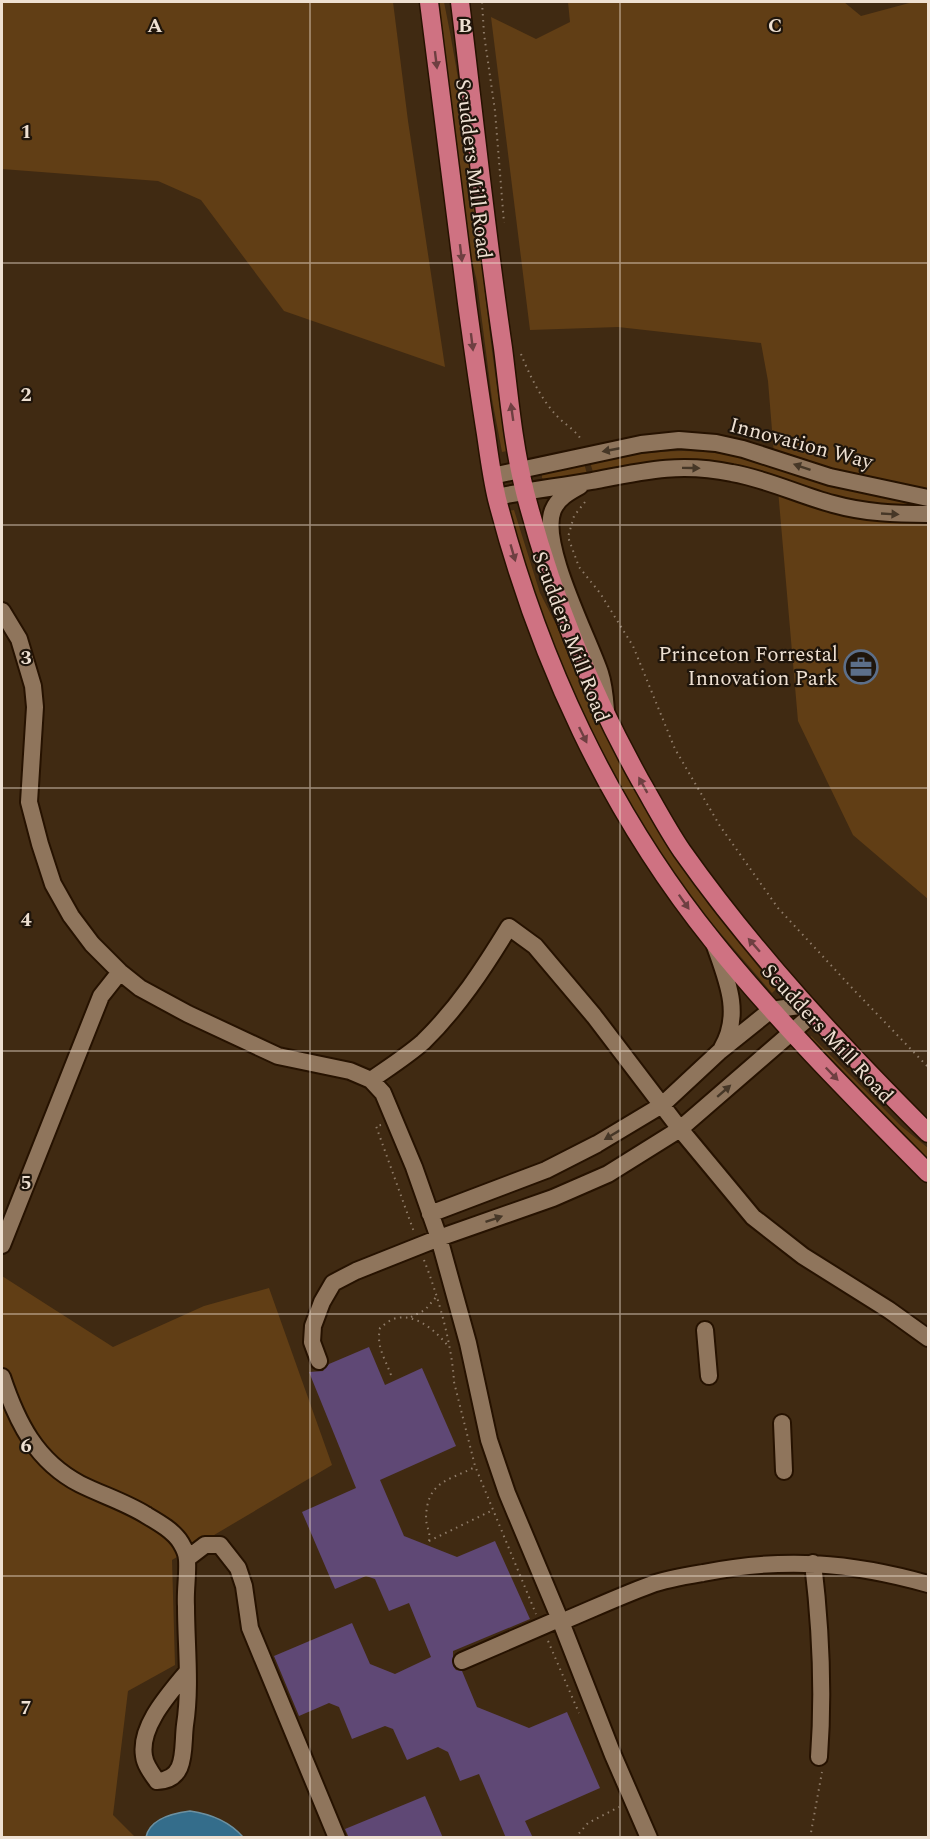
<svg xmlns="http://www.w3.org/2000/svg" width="930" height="1839" font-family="Spectral,serif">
	<rect width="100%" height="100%" fill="#402a12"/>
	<path fill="#613e15" d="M2,2H393L408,121L445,367L284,311L201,200L158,181L2,169Z
		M437,2H444C475,150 481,302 507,451L502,452L492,399L477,282L463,222Z
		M568,2H844L861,16L913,2H928V899L853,835L798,721L777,478C759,473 741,466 722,463C678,455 636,464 593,472L590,462C662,449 705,444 775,467L768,381L761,343L618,327L530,330L491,17L536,39L570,22Z
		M584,463L587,474L548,483L542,478V475L545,472Z
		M514,510L540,593L562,636L589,699L618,761L657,829L708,904L776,989L772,993L679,885L631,809L570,689L526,573L509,511Z
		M811,1036L901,1126L928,1148V1163L808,1040Z
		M2,1276L113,1347L204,1306L269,1288L332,1465L172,1560L175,1665L128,1691L113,1815L135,1837H2Z"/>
	<path fill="#346d8b" stroke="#6c90a0" stroke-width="1.5" d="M190,1811C211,1814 229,1821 243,1837H146C150,1818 174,1813 190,1811Z"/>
	<path fill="#5f4875" d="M369,1347L385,1385L422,1368L456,1446L380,1480L404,1536L457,1557L495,1541L530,1619L453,1651V1666L456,1670L462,1671L477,1707L529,1728L567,1712L600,1788L525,1821L533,1838H506L479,1774L460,1781L448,1752L438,1747L407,1760L393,1729L385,1726L352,1739L339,1707L329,1703L299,1716L274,1656L352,1623L370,1664L395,1674L431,1657L409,1603L389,1611L375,1579L366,1576L335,1589L302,1512L356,1488L309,1372L323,1371L329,1364Z
		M425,1796L443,1838H349L345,1829Z"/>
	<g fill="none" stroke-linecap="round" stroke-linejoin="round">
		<defs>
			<path id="minor" d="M492,476L641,444L679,440L716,443L743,449L830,477L928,498
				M580,486C569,492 558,498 553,510C539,544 588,637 600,673C604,685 605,697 606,710
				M497,497C528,490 560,487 592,481C643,471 680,462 732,473C767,479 799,495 833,504C865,513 896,514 928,514
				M2,611L19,639L33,686L35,707L29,802L40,844L53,884L71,916L92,944L120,972L140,988L188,1014L278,1056L350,1071L371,1080L383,1093L414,1167L439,1238L468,1343L489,1440L507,1493L561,1622L613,1755L649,1838
				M715,946C727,980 742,1014 722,1048
				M371,1080C388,1068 407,1056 423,1042C458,1008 484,968 509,927L535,946L594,1016L680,1129L753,1217L803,1256L889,1310L928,1338
				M430,1214L546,1170L597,1144L662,1105L720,1051L771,1010L806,1005
				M2,1245L101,996L120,972
				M705,1330L709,1376
				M319,1361L312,1342L313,1326L322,1302L333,1283L356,1271L439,1238L553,1198L608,1174L680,1129L814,1013
				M2,1377C17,1422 36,1461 80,1484C102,1495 125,1502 146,1515C158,1522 174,1531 181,1543C184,1548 187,1555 187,1560C188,1575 185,1591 186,1606C186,1645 191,1686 185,1725C182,1748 188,1780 157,1781C152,1774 145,1765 144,1756C139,1726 170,1693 187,1672
				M782,1423L784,1471
				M188,1558L205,1545H220L238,1568L244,1586L250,1628L337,1838
				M813,1563C821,1630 824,1690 819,1757
				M561,1622C590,1610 620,1596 650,1585C666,1579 685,1576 703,1573C783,1557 850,1562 928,1584
				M462,1661L559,1619"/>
			<path id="major" d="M429,2C442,102 455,202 467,303C473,347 479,390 486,434C489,455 492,478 497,499C538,658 609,812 713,941C779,1023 854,1098 928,1173
				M460,2C474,117 486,233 503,348C509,396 513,445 525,492C551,593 590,690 640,780C654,804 667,829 682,851C754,953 840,1045 928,1133"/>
		</defs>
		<use href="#minor" stroke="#261200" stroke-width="20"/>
		<use href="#major" stroke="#261200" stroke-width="21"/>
		<path stroke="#8f7c69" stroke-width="2" stroke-dasharray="1.5 4.5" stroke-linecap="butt" d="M482,2L484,34L495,111L504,223
			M521,354C529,374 541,399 556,415C565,425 576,430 582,441
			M585,502L574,516L568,537L579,567L600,593L633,646L675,749L720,826L778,908L853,989L928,1067
			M381,1125L376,1126L414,1232
			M424,1260C438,1296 452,1344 454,1382L475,1466L536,1614
			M411,1317L425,1310L437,1296
			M391,1375C385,1358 376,1347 380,1328C385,1324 391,1319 397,1318C417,1314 437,1332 448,1346
			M429,1541C431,1533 426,1526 426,1518C427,1481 448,1481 475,1467
			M429,1541L491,1511
			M548,1641L579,1713
			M575,1838L588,1823L619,1807
			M810,1838L822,1772"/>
		<use href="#minor" stroke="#8f755c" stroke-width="16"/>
		<use href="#major" stroke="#cf7282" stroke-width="18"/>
	</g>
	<defs><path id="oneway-solid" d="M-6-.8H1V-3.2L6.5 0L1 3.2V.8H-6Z" transform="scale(1.5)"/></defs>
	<g fill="#6e3f41">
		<use href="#oneway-solid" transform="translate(436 60) rotate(83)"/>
		<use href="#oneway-solid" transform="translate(461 253) rotate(83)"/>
		<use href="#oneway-solid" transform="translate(472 342) rotate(83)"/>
		<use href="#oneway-solid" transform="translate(512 412) rotate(-98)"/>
		<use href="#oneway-solid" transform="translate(513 553) rotate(74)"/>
		<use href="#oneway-solid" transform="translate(583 735) rotate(64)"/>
		<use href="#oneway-solid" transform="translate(643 785) rotate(-119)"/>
		<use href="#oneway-solid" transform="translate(684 902) rotate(55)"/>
		<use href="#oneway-solid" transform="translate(754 945) rotate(-131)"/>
		<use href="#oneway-solid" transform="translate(832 1074) rotate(46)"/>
	</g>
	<g fill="#463727">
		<use href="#oneway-solid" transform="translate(611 450) rotate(169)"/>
		<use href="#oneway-solid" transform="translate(802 467) rotate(-161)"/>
		<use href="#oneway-solid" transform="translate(691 468) rotate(1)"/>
		<use href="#oneway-solid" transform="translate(890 514) rotate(3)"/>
		<use href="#oneway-solid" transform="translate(724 1091) rotate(-41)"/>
		<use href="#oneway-solid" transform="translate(612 1135) rotate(149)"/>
		<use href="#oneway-solid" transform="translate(494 1219) rotate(-19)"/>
	</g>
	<path fill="none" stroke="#eee0d2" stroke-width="1.5" stroke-opacity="0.55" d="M310,2V1838M620,2V1838M2,263H928M2,525H928M2,788H928M2,1051H928M2,1314H928M2,1576H928"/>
	<defs>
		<symbol id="office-ring" viewBox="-11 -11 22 22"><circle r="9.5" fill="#1f150b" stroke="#5c6f8a" stroke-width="1.5"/><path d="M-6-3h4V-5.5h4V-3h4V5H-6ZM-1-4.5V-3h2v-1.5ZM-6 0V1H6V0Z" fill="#5c6f8a"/></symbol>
	</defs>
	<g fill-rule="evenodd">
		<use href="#office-ring" x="842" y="648" width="38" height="38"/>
	</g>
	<g text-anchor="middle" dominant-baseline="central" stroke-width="4.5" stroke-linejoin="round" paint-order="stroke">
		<g font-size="21" fill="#eee0d2" stroke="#1f150b">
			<text transform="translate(473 169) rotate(83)">Scudders Mill Road</text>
			<text transform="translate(801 444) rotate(15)">Innovation Way</text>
			<text transform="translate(570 637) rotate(69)">Scudders Mill Road</text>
			<text transform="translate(827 1034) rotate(47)">Scudders Mill Road</text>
		</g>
		<g font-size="21" fill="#eee0d2" stroke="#1f150b" text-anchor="end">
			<text x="838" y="655">Princeton Forrestal<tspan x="838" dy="24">Innovation Park</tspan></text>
		</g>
	</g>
	<g font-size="20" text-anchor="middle" font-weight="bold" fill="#eee0d2" stroke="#1f150b" stroke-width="4.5" stroke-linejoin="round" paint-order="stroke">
		<text x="155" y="32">A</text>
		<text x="465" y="32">B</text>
		<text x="775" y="32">C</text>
		<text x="26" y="138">1</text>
		<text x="26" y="401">2</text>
		<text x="26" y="664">3</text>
		<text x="26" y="926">4</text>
		<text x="26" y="1189">5</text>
		<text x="26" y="1452">6</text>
		<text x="26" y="1714">7</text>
	</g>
	<rect width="930" height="1839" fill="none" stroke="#eee0d2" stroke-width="6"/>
</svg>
